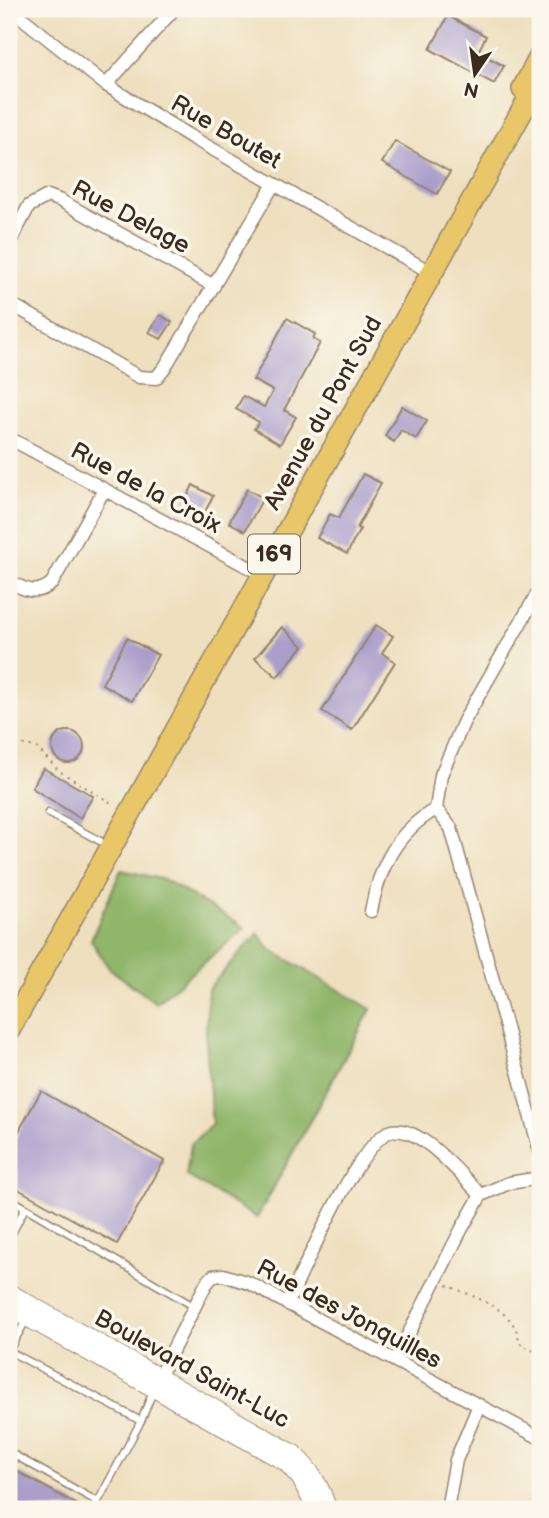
<svg xmlns="http://www.w3.org/2000/svg" width="549" height="1518" font-family="'Balsamiq Sans',sans-serif">
	<rect width="100%" height="100%" fill="#fbf7ec"/>
	<filter id="ink" filterUnits="userSpaceOnUse"><feTurbulence type="fractalNoise" baseFrequency=".0143" numOctaves="2"/><feDisplacementMap in="SourceGraphic" scale="14" xChannelSelector="R" yChannelSelector="G"/><feConvolveMatrix kernelMatrix="1 2 1 2 8 2 1 2 1" color-interpolation-filters="sRGB"/></filter>
	<filter id="wash" filterUnits="userSpaceOnUse"><feTurbulence type="fractalNoise" baseFrequency=".00686" numOctaves="4" result="noise"/><feDisplacementMap in="SourceGraphic" scale="28" xChannelSelector="R" yChannelSelector="G"/><feGaussianBlur stdDeviation="1.57" result="paint"/><feColorMatrix in="noise" values="0 0 0 0 0 0 0 0 0 0 0 0 0 0 0 0 0 1.4 0 .05"/><feComposite in="paint" operator="in"/></filter>
	<g filter="url(#wash)">
		<rect width="100%" height="100%" fill="#eedfbe"/>
		<path fill="#90b66a" stroke="#667044" stroke-width="2" d="M121,870L165,880L245,928L156,1003L109,968L91,940Z
			M258,933L270,949L371,1009L257,1218L186,1175L191,1144L212,1124L206,1038L208,989Z"/>
		<g id="blocks">
			<path fill="#ab9ecb" d="M448,16L486,36L478,52L504,66L494,84L430,49Z
				M395,141L450,172L437,194L382,163Z
				M160,315L172,322L161,339L149,332Z
				M287,318L315,334L313,339L320,343L284,410L296,417L280,444L254,429L259,422L236,409L243,396L264,407L273,391L253,380Z
				M402,406L427,421L416,439L401,430L394,442L385,436Z
				M363,474L381,483L357,528L360,529L347,554L317,538L330,514L339,518Z
				M193,485L213,496L204,514L184,503Z
				M247,489L263,498L245,531L229,522Z
				M376,625L393,636L382,653L395,662L352,730L322,711Z
				M282,627L303,646L277,677L255,658Z
				M127,638L158,655L132,701L102,684Z
				M52 747a16 16 0 1 1 32 0a16 16 0 1 1-32 0Z
				M43,768L93,796L80,818L32,788Z
				M41,1091L164,1161L117,1244L9,1184V1149Z
				M9,1467L85,1509H9Z"/>
		</g>
	</g>
	<g filter="url(#ink)">
		<use href="#blocks" fill-opacity="0" stroke="#94846e" stroke-width="2"/>
		<g fill="none" stroke-linecap="round" stroke-linejoin="round">
			<defs>
				<path id="service" d="M48,813L100,841
					M9,1198L195,1307
					M9,1239L25,1208
					M9,1350L27,1319
					M9,1351L141,1421L154,1389
					M9,1452L98,1502
					M94,1509L141,1421"/>
				<path id="minor" d="M11,9L106,85L191,137L432,273
					M106,85L174,9
					M9,244L29,206L48,196L61,201L214,286
					M9,303L139,377L156,378L165,367L274,184
					M9,438L263,575
					M9,581C24,590 37,596 52,583L104,490
					M436,809L451,828L540,1151
					M371,911C379,868 396,832 436,809L441,775L464,721L540,589
					M287,1304C303,1272 360,1137 392,1131C421,1125 462,1177 481,1195
					M395,1361L461,1230L481,1195L509,1183L540,1178
					M156,1383L206,1284L213,1276L223,1275L249,1283L540,1438
					M447,1509L456,1460L479,1405"/>
				<path id="tertiary" d="M9,1292L294,1453C311,1470 322,1486 328,1509
					M9,1308L286,1463L300,1479L315,1509"/>
				<path id="primary" d="M523,89L540,57
					M9,1030L540,79"/>
			</defs>
			<use href="#service" stroke="#94846e" stroke-width="9"/>
			<use href="#minor" stroke="#94846e" stroke-width="15"/>
			<use href="#tertiary" stroke="#94846e" stroke-width="18"/>
			<use href="#primary" stroke="#94846e" stroke-width="24"/>
			<path stroke="#94846e" stroke-width="2" stroke-dasharray="2 5" stroke-linecap="butt" d="M9,742L36,747L59,771L113,804
				M447,1285C473,1297 517,1309 519,1342L530,1350L540,1351"/>
			<use href="#service" stroke="#fff" stroke-width="6"/>
			<use href="#minor" stroke="#fff" stroke-width="12"/>
			<use href="#tertiary" stroke="#fff" stroke-width="16"/>
			<use href="#primary" stroke="#e9c769" stroke-width="21"/>
		</g>
	</g>
	<g text-anchor="middle" dominant-baseline="central" stroke-width="7" stroke-linejoin="round" paint-order="stroke">
		<rect fill="#fbf7ec" stroke="#75685c" stroke-width="2" x="248" y="534.5" width="52" height="39" rx="5"/>
		<g font-size="23" font-weight="bold" fill="#3b2a1e">
			<text x="274" y="554">169</text>
		</g>
		<g font-size="24" fill="#3b2a1e" stroke="#fbf7ec">
			<text transform="translate(226 132) rotate(30)">Rue Boutet</text>
			<text transform="translate(131 217) rotate(28)">Rue Delage</text>
			<text transform="translate(323 413) rotate(-61)">Avenue du Pont Sud</text>
			<text transform="translate(146 488) rotate(28)">Rue de la Croix</text>
			<text transform="translate(349 1314) rotate(28)">Rue des Jonquilles</text>
			<text transform="translate(192 1369) rotate(29)">Boulevard Saint-Luc</text>
		</g>
	</g>
	<rect width="549" height="1518" fill="none" stroke="#fbf7ec" stroke-width="35"/>
	<g transform="translate(475 74) rotate(193)" stroke="#fbf7ec" stroke-width="5" paint-order="stroke">
	<path d="M0-5L12 26L0 18L-12 26Z" fill="#3b2a1e"/>
	<text y="-10" font-size="19" font-weight="bold" text-anchor="middle" fill="#3b2a1e">N</text>
	</g>
</svg>
